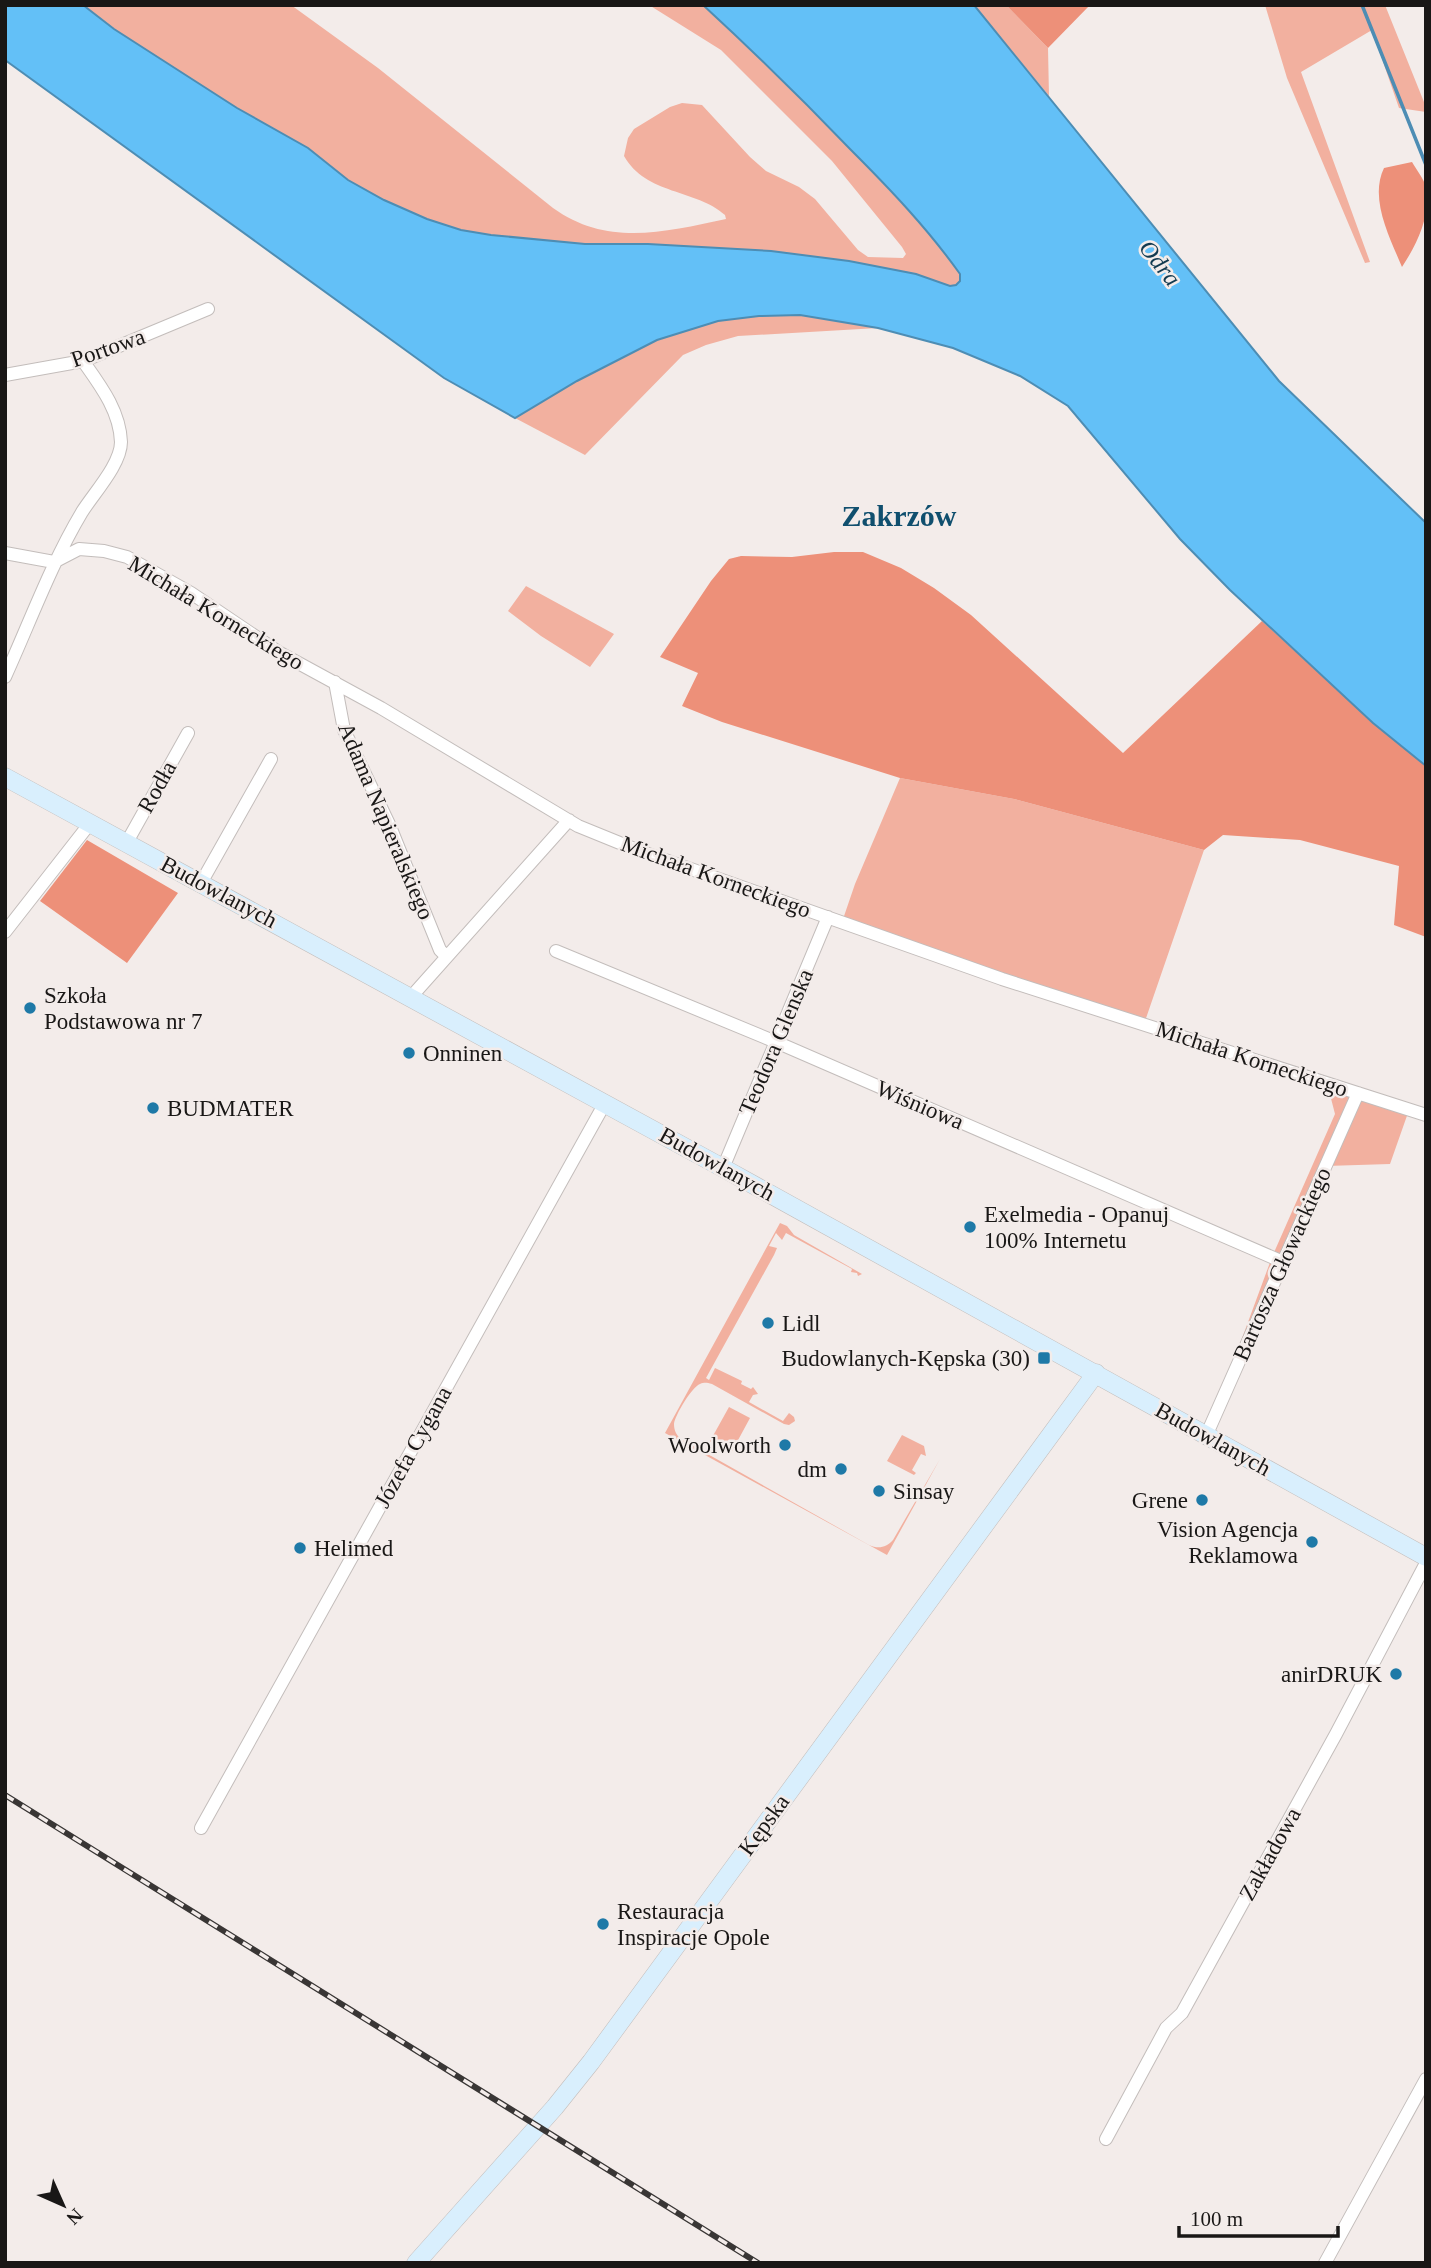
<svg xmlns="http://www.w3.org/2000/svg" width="1431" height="2268" font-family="'Times New Roman',serif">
	<rect width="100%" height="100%" fill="#f3ecea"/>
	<path fill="#f2b09f" d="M83,5H291L378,68L553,208C607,247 665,232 726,219L725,215C696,189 646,195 624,156L628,138L634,129L670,107L682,103L702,105L750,157L766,171L799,187L815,199L858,250L868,257L903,258L906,254L902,247L832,161L721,50L649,5H703C777,74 849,145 918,221C927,232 958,264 960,276C961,281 959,282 956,285L950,286L916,274L849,261L771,251L648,244H585L491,235L461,230L427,219L384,200L348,180L308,148L237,108L114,29Z
		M974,5H1006L1048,48L1049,96Z
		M1265,5H1385L1426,107V112L1399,108L1372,30L1301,72L1370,262L1365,263L1287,78Z
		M800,315L878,328L738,336L706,345L683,355L585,455L515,418C578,380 646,335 719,321C746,316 773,315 800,315Z
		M526,586L614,634L590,667L541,636L508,611Z
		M900,778L1014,799L1204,850L1144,1024L842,922L855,884Z
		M1327,1083L1409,1110L1390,1164L1326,1166L1206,1436L1272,1257L1335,1114Z
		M780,1223L787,1226L794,1235L862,1274L858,1276L857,1273L851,1272L852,1269L786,1233L782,1240L776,1233L769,1246L777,1248L774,1255L706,1378L709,1380L715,1368L742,1381L741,1384L751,1389L753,1387L758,1394L753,1395L749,1402L783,1421L789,1413L794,1417L795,1421L789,1425L784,1424L712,1384C707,1383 705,1382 700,1384C692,1387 675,1415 674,1424C674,1430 676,1435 681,1439L869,1545C878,1549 886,1548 893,1540L940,1459L887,1555L665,1433Z
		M729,1407L750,1418L730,1455L709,1443Z
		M902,1435L924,1446L926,1456L921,1454L912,1470L916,1473L914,1475L887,1461Z"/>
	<path fill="#ed9079" d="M1006,5H1090L1048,48Z
		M1412,162C1416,169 1424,179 1426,187C1431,216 1417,244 1402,267C1390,238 1369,199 1384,168Z
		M834,552H863L901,568L934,588L971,615L1123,753L1262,621L1373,723L1426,766V937L1394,925L1399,866L1300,840L1223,835L1204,850L1014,799L900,778L722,722L682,706L698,673L660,657L711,581L729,559L741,556L792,557Z
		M87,840L178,893L127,963L40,901Z"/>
	<path fill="#63c0f7" stroke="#4d8db4" stroke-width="2" d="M5,5H83L114,29L237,108L308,148L348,180L384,200L427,219L461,230L491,235L585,244H648L771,251L849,261L916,274L950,286L956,285L960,281V274C928,229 890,189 851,150C803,100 754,52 703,5H974L1279,381L1426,523V766L1373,723L1230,590L1180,539L1068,406L1020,376L953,348L878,328L800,315L759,316L718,321L657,340L577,381L515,418L444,378L5,60Z"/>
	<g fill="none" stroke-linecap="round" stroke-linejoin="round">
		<path stroke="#4d8db4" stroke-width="3.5" d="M1362,5L1426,165"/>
		<defs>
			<path id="street" d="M5,375L83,361L208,309
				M5,553L54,562
				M54,562L79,549L104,551L127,557L191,593L280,653L381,708L578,826L637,850L1002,979L1426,1115
				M5,677C30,622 51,564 82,512C94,493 121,464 121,442C120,411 100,385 83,361
				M335,682L344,730L389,824L440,950L446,956
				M127,842L188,733
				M201,883L271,759
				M5,932L91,822
				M556,951L776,1042L1283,1262
				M411,997L569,820
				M723,1168L828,917
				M1206,1436L1358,1093
				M201,1828L605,1103
				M1106,2139L1166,2028L1182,2013L1336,1734L1426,1563
				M1325,2263L1426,2079"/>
			<path id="secondary" d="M5,777L723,1168L1426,1557
				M416,2263L555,2107L591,2062L1096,1373"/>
		</defs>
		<use href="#street" stroke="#c3bdbb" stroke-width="14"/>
		<use href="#secondary" stroke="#c3bdbb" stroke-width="19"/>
		<use href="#street" stroke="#fff" stroke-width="12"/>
		<use href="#secondary" stroke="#d9effd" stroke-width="18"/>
		<defs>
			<path id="rail" d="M5,1795L758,2263"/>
		</defs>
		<use href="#rail" stroke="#393635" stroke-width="6"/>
		<use href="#rail" stroke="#f3ecea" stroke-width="3.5" stroke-dasharray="10" stroke-linecap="butt"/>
	</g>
	<g fill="#1e79a7" stroke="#f3ecea" stroke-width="2.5">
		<circle cx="30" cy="1008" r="7"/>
		<circle cx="409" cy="1053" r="7"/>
		<circle cx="153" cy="1108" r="7"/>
		<circle cx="970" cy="1227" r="7"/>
		<circle cx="768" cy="1323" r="7"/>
		<rect x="1037" y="1351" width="14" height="14" rx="3.5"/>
		<circle cx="785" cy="1445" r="7"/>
		<circle cx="841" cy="1469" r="7"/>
		<circle cx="879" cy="1491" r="7"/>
		<circle cx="1202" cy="1500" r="7"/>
		<circle cx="1312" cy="1542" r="7"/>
		<circle cx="300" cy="1548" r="7"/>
		<circle cx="1396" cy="1674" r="7"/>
		<circle cx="603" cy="1924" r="7"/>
	</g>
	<g text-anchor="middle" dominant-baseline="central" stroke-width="5" stroke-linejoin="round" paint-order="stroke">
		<g font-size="23" fill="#191716" stroke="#f3ecea">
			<text transform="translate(108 348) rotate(-19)">Portowa</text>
			<text transform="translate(216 613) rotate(31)">Michała Korneckiego</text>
			<text transform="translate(157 787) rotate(-61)">Rodła</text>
			<text transform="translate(386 821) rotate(67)">Adama Napieralskiego</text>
			<text transform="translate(716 877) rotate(20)">Michała Korneckiego</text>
			<text transform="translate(219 892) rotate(28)">Budowlanych</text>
			<text transform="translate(776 1042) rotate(-67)">Teodora Glenska</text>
			<text transform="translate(1252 1059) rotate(18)">Michała Korneckiego</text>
			<text transform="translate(920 1105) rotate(23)">Wiśniowa</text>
			<text transform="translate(717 1164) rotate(29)">Budowlanych</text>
			<text transform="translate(1282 1264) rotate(-66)">Bartosza Głowackiego</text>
			<text transform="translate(1213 1439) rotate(29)">Budowlanych</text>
			<text transform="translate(413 1447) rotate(-61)">Józefa Cygana</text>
			<text transform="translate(764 1825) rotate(-54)">Kępska</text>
			<text transform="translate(1270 1854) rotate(-61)">Zakładowa</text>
		</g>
		<g font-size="23" fill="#191716" stroke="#f3ecea" text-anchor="start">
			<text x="44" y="995">Szkoła<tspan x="44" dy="26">Podstawowa nr 7</tspan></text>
			<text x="423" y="1053">Onninen</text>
			<text x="167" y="1108">BUDMATER</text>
			<text x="984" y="1214">Exelmedia - Opanuj<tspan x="984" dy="26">100% Internetu</tspan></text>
			<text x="782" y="1323">Lidl</text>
			<text x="1030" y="1358" text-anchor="end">Budowlanych-Kępska (30)</text>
			<text x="771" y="1445" text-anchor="end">Woolworth</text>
			<text x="827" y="1469" text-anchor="end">dm</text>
			<text x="893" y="1491">Sinsay</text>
			<text x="1188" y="1500" text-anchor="end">Grene</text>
			<text x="1298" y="1529" text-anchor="end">Vision Agencja<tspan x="1298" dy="26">Reklamowa</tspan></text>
			<text x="314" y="1548">Helimed</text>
			<text x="1382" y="1674" text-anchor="end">anirDRUK</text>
			<text x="617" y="1911">Restauracja<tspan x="617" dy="26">Inspiracje Opole</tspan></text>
		</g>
		<g font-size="24" font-style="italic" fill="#113a50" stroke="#f3ecea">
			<text transform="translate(1160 263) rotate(52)">Odra</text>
		</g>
		<g font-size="30" font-weight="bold" fill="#104f6e" stroke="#f3ecea">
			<text x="899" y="515">Zakrzów</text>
		</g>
	</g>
	<rect width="1431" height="2268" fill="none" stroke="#191716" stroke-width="14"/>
	<g transform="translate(63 2205) rotate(135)" stroke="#f3ecea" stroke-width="5" paint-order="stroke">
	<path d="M0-5L12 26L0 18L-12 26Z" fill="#191716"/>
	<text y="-10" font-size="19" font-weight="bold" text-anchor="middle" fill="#191716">N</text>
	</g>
	<path d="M1179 2226v10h159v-10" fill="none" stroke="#191716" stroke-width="3.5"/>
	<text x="1190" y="2226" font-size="21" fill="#191716" stroke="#f3ecea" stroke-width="5" paint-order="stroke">100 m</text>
</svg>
